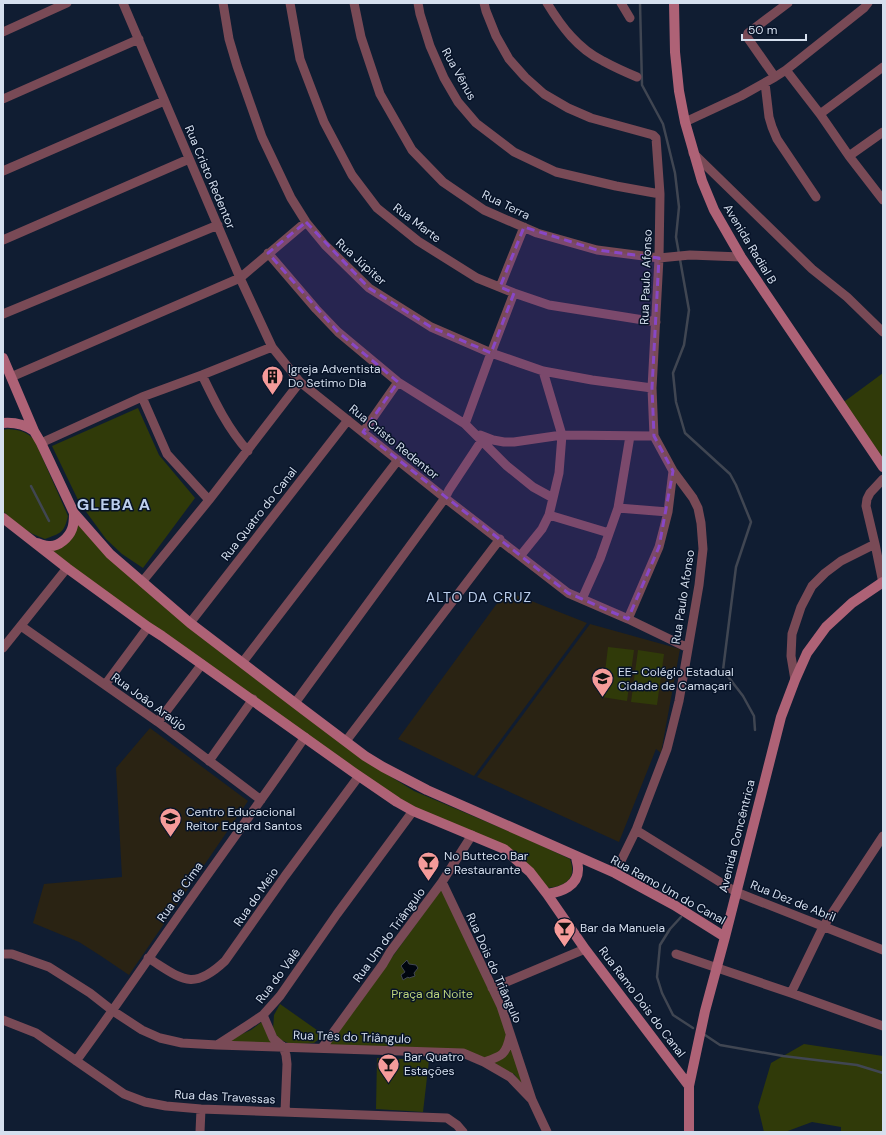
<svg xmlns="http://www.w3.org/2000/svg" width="886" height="1135" font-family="'DM Sans',sans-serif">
	<rect width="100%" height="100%" fill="#101d32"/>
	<path fill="#2a2313" d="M506,591L587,623L474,776L398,739Z
		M590,624L680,649L661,753L656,749L619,842L477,777Z
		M150,728L248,801L129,975L101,956L79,942L33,923L44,884L122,877L116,768Z"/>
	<path fill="#303a09" d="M883,373V461L841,404Z
		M138,408L159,455L195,498L143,568L122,554L106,539L79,502L52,446Z
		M8,429C20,430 28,432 35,441L68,516C64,533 61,533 45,539C28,533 15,524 3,511V430Z
		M74,513L110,554L380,770L414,791L525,838L570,859C577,879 566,886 548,888L504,849L413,811L33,542H63Z
		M608,647L634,650L627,701L602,697Z
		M638,650L664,654L657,705L631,702Z
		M442,888L498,1006L529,1095L514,1074L461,1051L328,1046Z
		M280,1004L324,1035L314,1043L301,1044L288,1043L279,1039L273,1030L274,1015Z
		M264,1020L274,1044L226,1041L251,1030Z
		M804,1044L883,1056V1132H841V1127L812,1122L785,1132H764L758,1107L771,1063Z
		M377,1058L429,1060L423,1112L376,1109Z"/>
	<path fill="#00050f" stroke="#404652" d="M407,960L409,964L416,965L418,968L414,973L415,976L409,978L408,977L403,980L401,975L405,972L401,966Z"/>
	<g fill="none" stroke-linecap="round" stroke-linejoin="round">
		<path stroke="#404652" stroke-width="2.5" d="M640,3L642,85L663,124L675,173L679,207L676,237L689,310L684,345L673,373L676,402L685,433L730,474L736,485L751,522L736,567L730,614L723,670L743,696L754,716L755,730
			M31,486L49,521
			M681,917L670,929L660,945L657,977L662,993L673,1015L693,1028
			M705,1035L720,1045L783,1056L857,1065L883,1073"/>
		<path stroke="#794a56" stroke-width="9" d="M123,3L240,278L272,347L300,382L445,498L568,593L628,619L688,648
			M223,3L229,39L237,66L262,137L291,198L306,222L325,245L369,288L431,327L491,353L543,371L592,380L652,388
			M290,3L300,59L324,122L352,175L377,208L418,241L477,278L514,293L549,305L656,322
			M354,3L361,37L380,94L412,150L443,182L484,210L537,233L597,250L659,258L690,255L741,257
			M418,3L420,14L430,46L444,78L458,102L476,123L514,152L556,172L616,186L660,194
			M484,3L486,11L496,36L509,59L525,77L544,94L568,108L591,118L653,135L656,138L660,194L659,258L652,388L654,436L673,471L693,498L698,508L701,523L703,549L699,585L679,701L667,749L636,830L615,873
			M547,3C561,26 578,49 603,61C614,67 625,72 637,77
			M621,3L630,18
			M3,32L67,3
			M786,70L820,114L849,156L883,200
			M775,77L747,37L748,33L788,3
			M765,83L769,117L772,127L777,139L816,197
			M3,99L139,39
			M820,114L883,67
			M685,122L741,96L775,77L786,70L864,8L868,3
			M693,153L812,269L847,297L883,332
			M849,156L883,132
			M3,171L164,101
			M3,240L189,159
			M268,253L316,309L338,332L398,382L465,424L507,466L533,487L553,498
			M500,287L524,227
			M3,314L218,225
			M202,375C215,402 228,429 248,451
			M11,377L240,278L306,222
			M142,397L167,454L209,500
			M465,424L491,353L514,293
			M363,432L398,382
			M480,435L493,440L504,442H514L562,435L654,436
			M41,443L142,397L202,375L272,347
			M883,479L870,493L867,499L866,506L875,544L883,583
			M618,508L668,512
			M549,515L609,533
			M521,555L542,529L549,515L559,473L562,435L543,371
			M142,582L209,500L300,382
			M582,599L600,559L618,508L630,436
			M628,619L659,547L668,512L673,471
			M190,623L348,420
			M21,626L158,722L261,800
			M3,648L67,568
			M242,663L398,460
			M795,680L791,656L792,634L801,607L812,586L825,573L841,561L875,544
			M105,685L148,627
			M295,703L445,498L449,490L484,437
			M158,722L202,664
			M346,741L500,539
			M209,761L253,699
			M636,830L736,892L883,950
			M442,882L501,1006L532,1100L547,1132
			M3,954H12L49,967L90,993L113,1011L142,1030L160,1038L182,1043L217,1045L248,1025L263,1015L280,996L337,914L413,811
			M676,954L791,993L883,1026
			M148,958C182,979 192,992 225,961L285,876L359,776
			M492,988L585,949
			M791,993L823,927L883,836
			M263,1015L273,1038L276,1041L283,1047L286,1055L287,1064L285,1112
			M3,1020L36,1033L124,1094L145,1102L166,1106L201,1109L447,1118L457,1125L463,1132
			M217,1045L463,1053L484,1062L510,1077L532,1100
			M322,1048L383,964L390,952L442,882L472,835
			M76,1061C113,1011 148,959 184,908C224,851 265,795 305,737
			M484,1062C502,1056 506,1055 510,1036
			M200,1132L201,1109"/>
		<path stroke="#ae6276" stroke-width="10" d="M674,3L675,52L679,91L685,122L702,181L714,210L741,257L883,467
			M3,358L34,431L41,443L74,513L110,554L190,623L304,710L365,756L383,767L427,790L615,873L674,905L725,937
			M3,423C15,422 24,424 34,431
			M3,518L67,568L148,627L162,636L353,772L397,802L413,811L504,849L530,872L547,894L585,949L689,1086
			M36,543C41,544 45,546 49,546C59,547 69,537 72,529C74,524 74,518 74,513
			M547,894C561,892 579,886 578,868C578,864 576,860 576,856
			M689,1132V1086L705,1011L725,937L781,717L795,680L807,653L826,627L852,603L883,582"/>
	</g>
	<path fill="#8847c6" fill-opacity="0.2" stroke="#8847c6" stroke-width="3" stroke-dasharray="8 5" stroke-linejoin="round" d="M306,222L369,288L431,327L491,353L514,293L500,287L524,227L597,250L659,258L652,388L654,436L673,471L659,547L628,619L568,593L363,432L398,382L338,332L268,253Z"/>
	<defs>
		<symbol id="building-pin" viewBox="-11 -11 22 30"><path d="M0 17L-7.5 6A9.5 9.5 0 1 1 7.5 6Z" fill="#f59b9a" stroke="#071328"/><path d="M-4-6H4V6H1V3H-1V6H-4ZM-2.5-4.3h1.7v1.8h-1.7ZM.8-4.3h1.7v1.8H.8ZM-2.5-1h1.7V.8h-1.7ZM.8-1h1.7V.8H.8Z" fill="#111"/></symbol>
		<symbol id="school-pin" viewBox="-11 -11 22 30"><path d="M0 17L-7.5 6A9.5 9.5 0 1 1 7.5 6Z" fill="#f59b9a" stroke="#071328"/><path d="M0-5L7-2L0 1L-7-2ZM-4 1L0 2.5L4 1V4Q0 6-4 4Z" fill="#111"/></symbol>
		<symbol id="bar-pin" viewBox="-11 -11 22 30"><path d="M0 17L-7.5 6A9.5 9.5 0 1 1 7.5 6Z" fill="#f59b9a" stroke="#071328"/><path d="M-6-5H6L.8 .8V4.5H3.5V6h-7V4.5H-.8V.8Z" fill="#111"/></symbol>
	</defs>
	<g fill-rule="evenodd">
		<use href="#building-pin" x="260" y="364" width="25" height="34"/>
		<use href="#school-pin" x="590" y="666" width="25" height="34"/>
		<use href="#school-pin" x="158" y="806" width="25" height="34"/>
		<use href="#bar-pin" x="416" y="850" width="25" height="34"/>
		<use href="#bar-pin" x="552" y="916" width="25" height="34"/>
		<use href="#bar-pin" x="376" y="1052" width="25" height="34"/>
	</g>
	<g text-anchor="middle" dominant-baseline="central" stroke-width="3" stroke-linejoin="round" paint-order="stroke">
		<g font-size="12" fill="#d5dfee" stroke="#071328">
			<text transform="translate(459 74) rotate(61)">Rua Vênus</text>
			<text transform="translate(210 177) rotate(67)">Rua Cristo Redentor</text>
			<text transform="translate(506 205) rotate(26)">Rua Terra</text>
			<text transform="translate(417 223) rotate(37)">Rua Marte</text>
			<text transform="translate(750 244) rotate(59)">Avenida Radial B</text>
			<text transform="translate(361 262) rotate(42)">Rua Júpiter</text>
			<text transform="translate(646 277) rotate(-88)">Rua Paulo Afonso</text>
			<text transform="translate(394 442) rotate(39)">Rua Cristo Redentor</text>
			<text transform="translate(259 514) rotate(-52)">Rua Quatro do Canal</text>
			<text transform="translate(683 597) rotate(-81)">Rua Paulo Afonso</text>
			<text transform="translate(149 702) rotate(36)">Rua João Araújo</text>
			<text transform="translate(737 836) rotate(-76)">Avenida Concêntrica</text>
			<text transform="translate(668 890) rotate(29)">Rua Ramo Um do Canal</text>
			<text transform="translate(180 892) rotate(-55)">Rua de Cima</text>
			<text transform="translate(256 897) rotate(-55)">Rua do Meio</text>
			<text transform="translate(793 901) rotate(22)">Rua Dez de Abril</text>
			<text transform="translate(389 935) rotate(-54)">Rua Um do Triângulo</text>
			<text transform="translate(494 968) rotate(66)">Rua Dois do Triângulo</text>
			<text transform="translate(278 976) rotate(-53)">Rua do Valê</text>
			<text transform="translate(642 1002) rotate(53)">Rua Ramo Dois do Canal</text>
			<text transform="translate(352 1037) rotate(2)">Rua Três do Triângulo</text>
			<text transform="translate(225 1097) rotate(3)">Rua das Travessas</text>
		</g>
		<g font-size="12" fill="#d5dfee" stroke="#071328" text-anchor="start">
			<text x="288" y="369">Igreja Adventista<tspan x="288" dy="14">Do Setimo Dia</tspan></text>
			<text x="618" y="672">EE- Colégio Estadual<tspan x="618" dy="14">Cidade de Camaçari</tspan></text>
			<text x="186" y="812">Centro Educacional<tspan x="186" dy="14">Reitor Edgard Santos</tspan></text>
			<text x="444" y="856">No Butteco Bar<tspan x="444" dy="14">e Restaurante</tspan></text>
			<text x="580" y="928">Bar da Manuela</text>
			<text x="404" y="1057">Bar Quatro<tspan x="404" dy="14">Estações</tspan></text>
		</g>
		<g font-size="12" fill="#bdd57b" stroke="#071328">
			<text x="432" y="994">Praça da Noite</text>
		</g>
		<g font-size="14" letter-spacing="1" fill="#bdd0ed" stroke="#071328">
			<text x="479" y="597">ALTO DA CRUZ</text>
		</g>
		<g font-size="16" font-weight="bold" letter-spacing="1" fill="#bdd0ed" stroke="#071328">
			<text x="114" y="504">GLEBA A</text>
		</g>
	</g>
	<rect width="886" height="1135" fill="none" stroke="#d5dfee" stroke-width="8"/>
	<path d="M742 34v6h64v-6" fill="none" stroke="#d5dfee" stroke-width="2"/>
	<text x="748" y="34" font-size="12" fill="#d5dfee" stroke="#071328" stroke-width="3" paint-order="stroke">50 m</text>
</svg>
